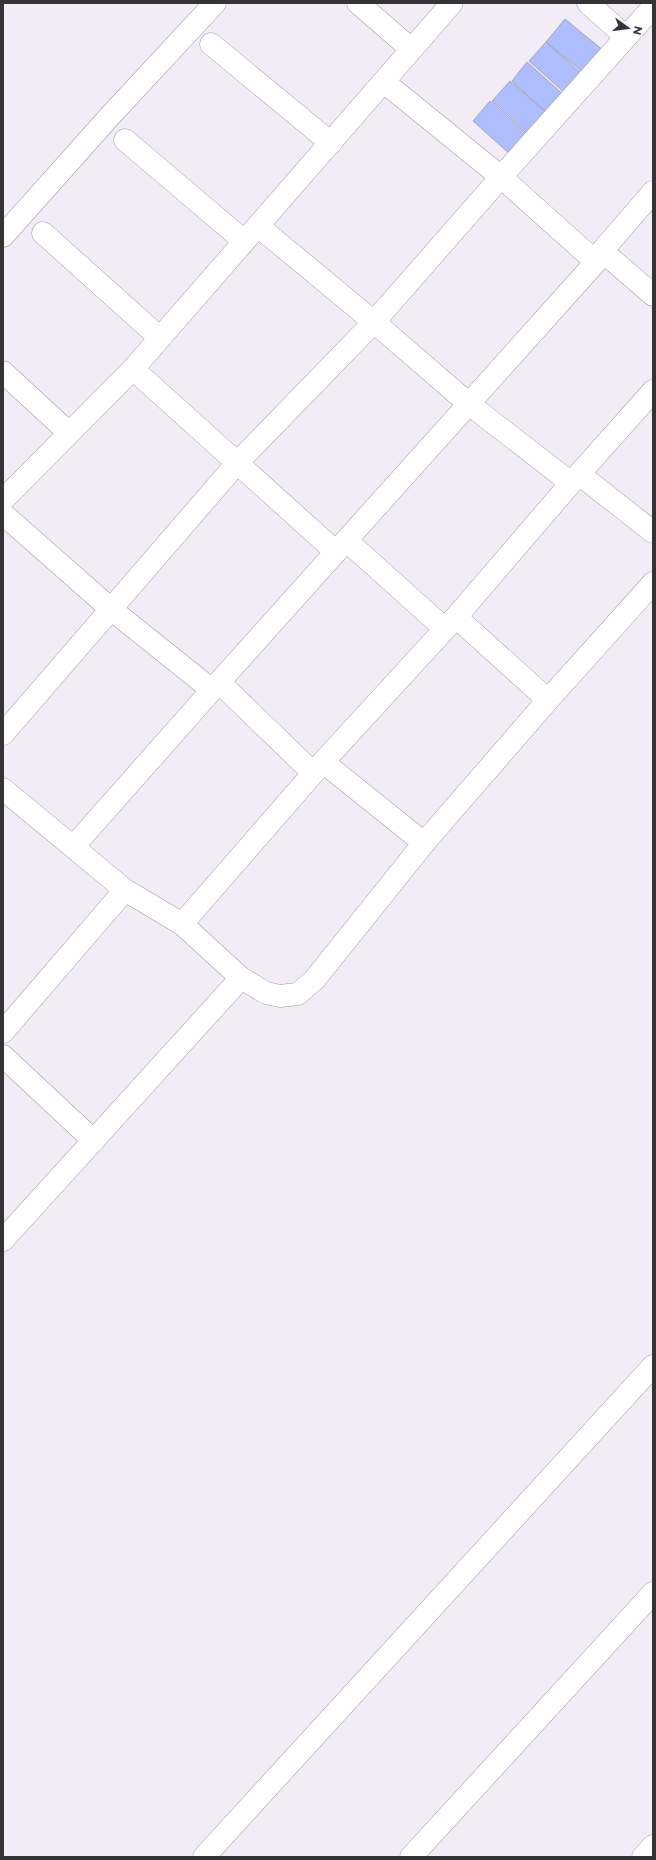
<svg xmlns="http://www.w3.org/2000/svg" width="656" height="1860" font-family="Montserrat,sans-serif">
	<rect width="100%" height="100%" fill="#f1ecf6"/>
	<path fill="#adbdfe" stroke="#a6a8b2" d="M565,19L604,51L585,74L546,42Z
		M546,42L583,75L566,94L529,61Z
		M527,62L565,96L549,115L512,81Z
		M510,81L549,115L531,135L492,101Z
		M490,101L529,135L511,155L473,121Z"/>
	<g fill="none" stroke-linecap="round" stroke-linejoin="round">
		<defs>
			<path id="minor" d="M358,3L411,49
				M588,3L626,37
				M211,44L331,143
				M384,82L501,177L596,262
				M125,140L244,241
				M258,226L374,322L469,404L571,483
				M43,233L160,338
				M3,236L110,116L215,3
				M602,251L653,295
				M133,369L336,552
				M3,372L69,433
				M579,474L653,532
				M3,500L133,369L452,3
				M3,514L112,610L212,690
				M347,541L445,629
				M456,617L548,700
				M219,682L313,773
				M3,734L238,462L374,322L501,177L653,7
				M323,762L424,843
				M3,789L125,890L182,924L241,978L266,993L280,996L298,994L315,979L424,843L548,700L653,583
				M73,847L212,690L596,262L602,251L653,192
				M182,924L323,762L456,617L571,483L653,391
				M3,1032L125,890
				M3,1056L94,1141
				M3,1240L241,978
				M204,1857L653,1366
				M411,1857L653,1593
				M643,1857L653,1846"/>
		</defs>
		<use href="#minor" stroke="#a09ca5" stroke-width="23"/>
		<use href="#minor" stroke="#fff" stroke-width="22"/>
	</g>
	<rect width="656" height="1860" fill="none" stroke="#343336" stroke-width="8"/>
	<g transform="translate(628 28) rotate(104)" stroke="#fdfbff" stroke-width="3" paint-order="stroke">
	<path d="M0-3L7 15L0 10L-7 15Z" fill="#343336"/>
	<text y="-6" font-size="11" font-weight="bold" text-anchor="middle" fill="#343336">N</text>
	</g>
</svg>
